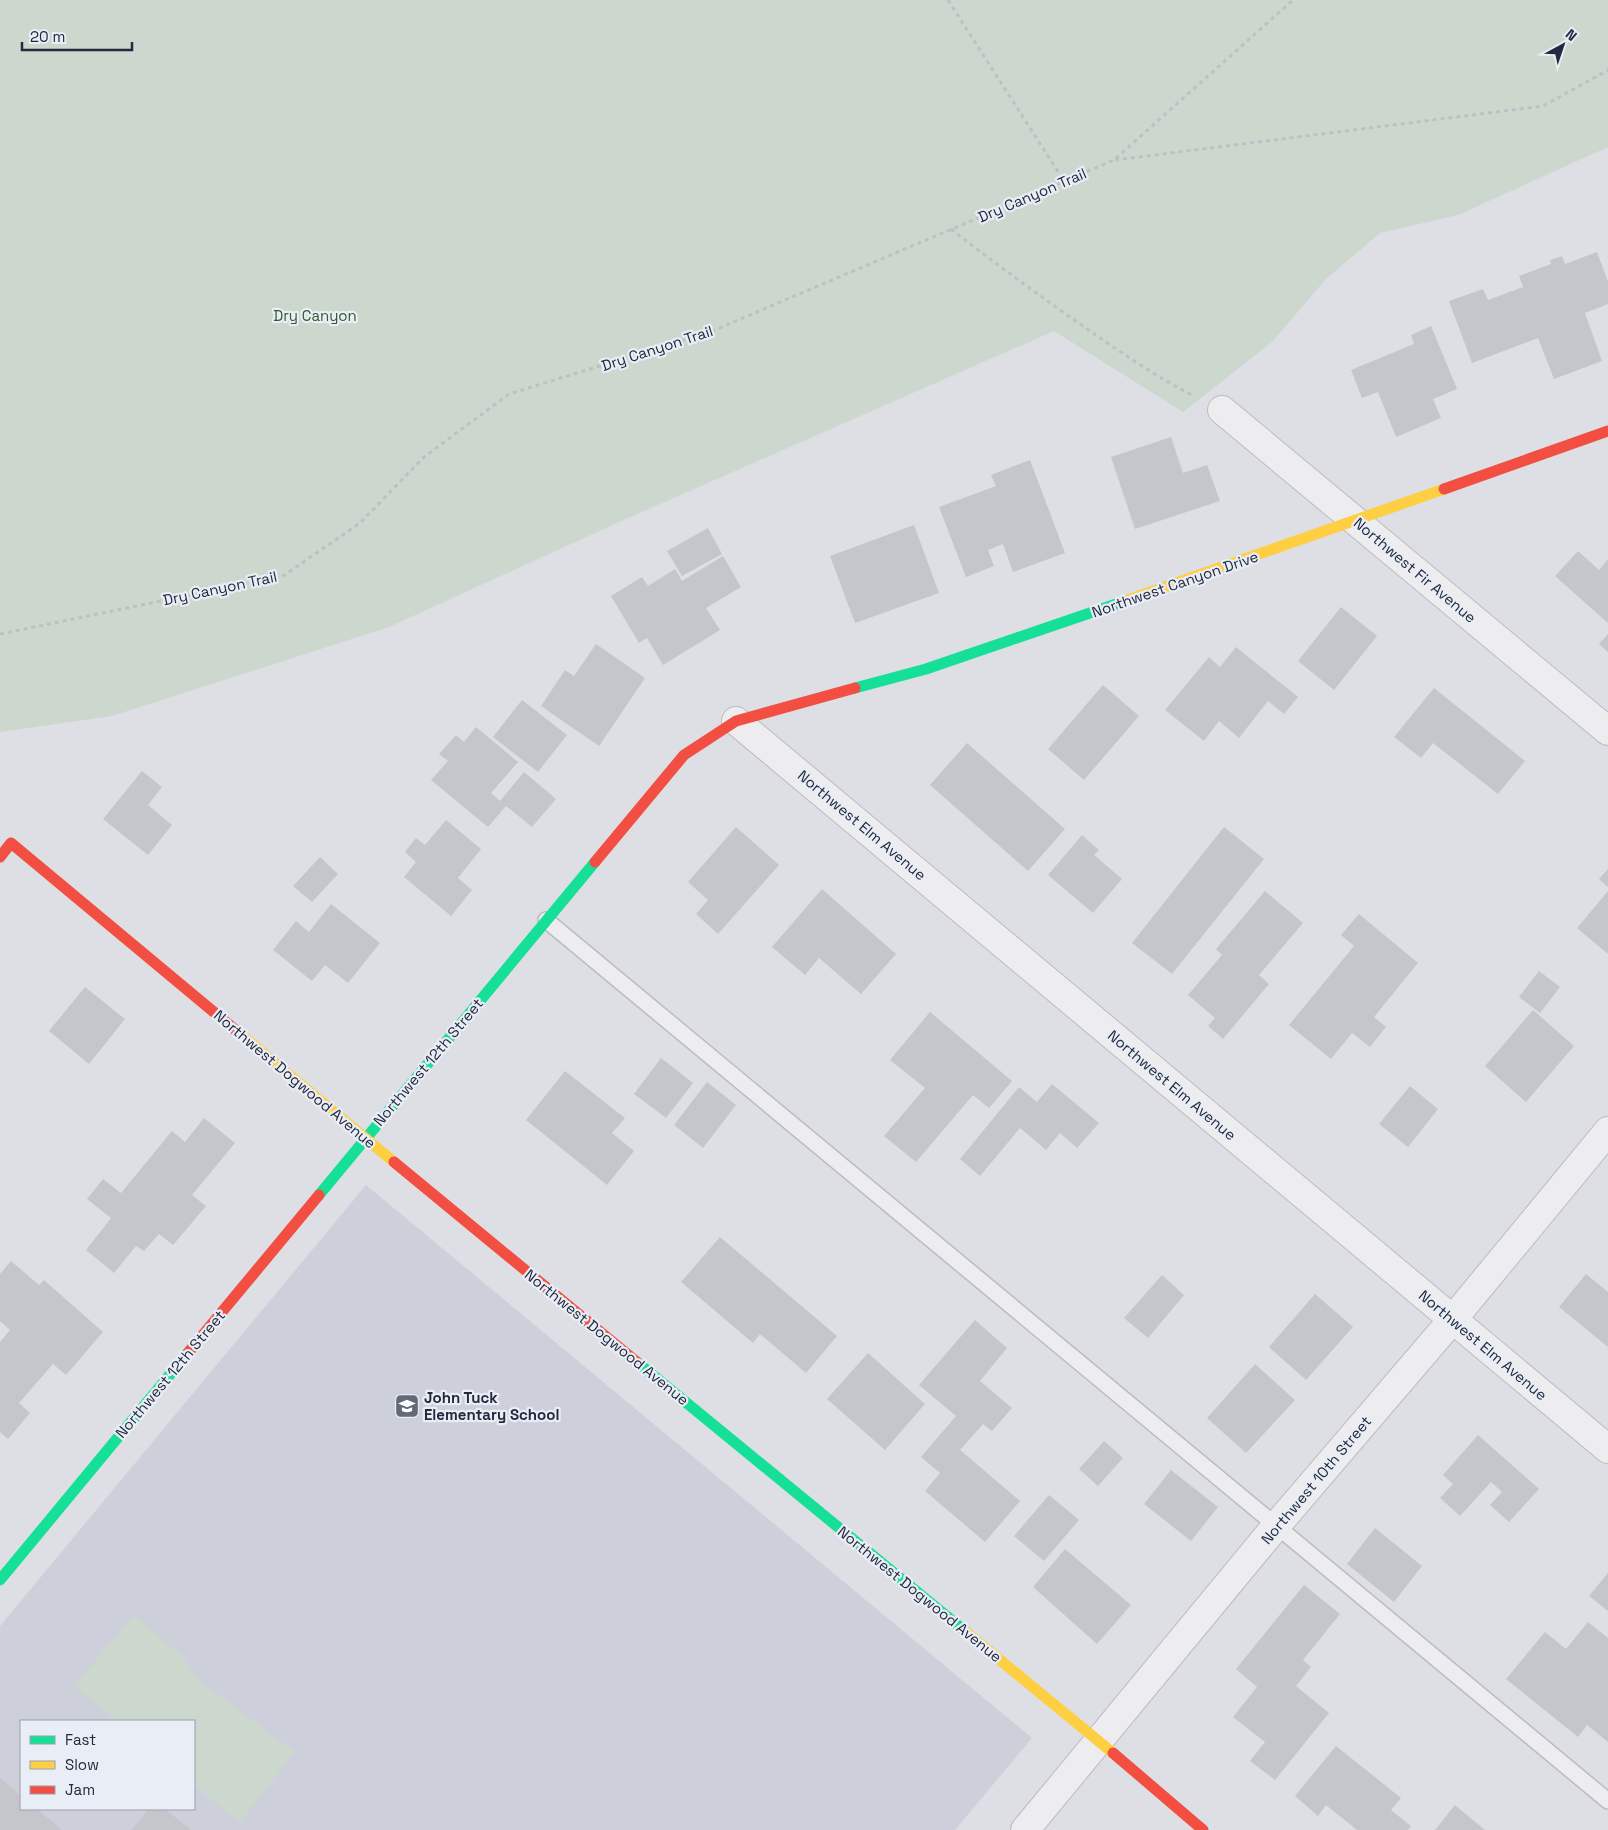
<svg xmlns="http://www.w3.org/2000/svg" width="1608" height="1830" font-family="'Space Grotesk',sans-serif">
	<rect width="100%" height="100%" fill="#dddfe4"/>
	<path fill="#cdd0da" fill-rule="evenodd" d="M366,1185L1032,1738L955,1830H0V1626ZM21,1721H194V1809H21Z"/>
	<path fill="#ccd7cd" d="M0,0H1608V147L1458,215L1380,233L1325,280L1272,342L1183,412L1054,331L619,522L389,627L112,716L0,732Z
		M134,1615L185,1659L193,1675L295,1752L239,1823L194,1785V1721H117L74,1686Z"/>
	<path fill="#c4c6cc" d="M1597,252L1608,282V304L1585,313L1602,361L1554,379L1538,338L1472,363L1449,301L1483,289L1488,300L1523,287L1519,276L1551,264L1550,260L1562,256L1565,264Z
		M1431,326L1457,389L1433,399L1441,418L1396,437L1378,392L1362,398L1351,370L1414,344L1411,335Z
		M1171,437L1183,473L1207,465L1220,501L1135,529L1111,457Z
		M1030,460L1065,553L1013,572L1003,544L988,550L994,566L966,577L939,507L996,486L991,475Z
		M914,525L939,593L855,623L830,556Z
		M708,528L722,554L682,576L667,551Z
		M1578,551L1599,570L1608,559V623L1555,576Z
		M723,556L741,587L706,608L720,630L663,665L647,638L639,643L611,596L642,577L648,586L675,569L682,581Z
		M1341,607L1377,636L1334,690L1298,661Z
		M1608,634V652L1599,644Z
		M596,644L645,678L599,746L541,706L565,670L574,676Z
		M1236,647L1298,697L1284,714L1268,701L1239,738L1219,721L1204,741L1165,710L1209,657L1220,667Z
		M1103,685L1139,716L1084,780L1048,749Z
		M1434,688L1525,761L1498,794L1433,743L1421,758L1394,737Z
		M522,700L567,735L538,772L493,737Z
		M476,727L518,762L491,793L500,801L524,772L556,799L532,827L506,806L488,827L431,780L448,761L439,754L456,735L464,742Z
		M967,743L1065,829L1028,871L930,785Z
		M142,771L162,787L148,805L172,825L148,855L103,819Z
		M446,820L481,849L458,878L472,890L451,916L404,877L416,862L405,852L416,838L425,845Z
		M736,827L779,865L718,934L696,914L708,900L688,882Z
		M1224,827L1264,859L1172,974L1132,943Z
		M1082,835L1099,850L1094,855L1122,879L1093,913L1048,875Z
		M320,857L338,874L312,902L293,886Z
		M1608,869V887L1599,879Z
		M822,889L896,954L861,994L819,958L805,975L772,947Z
		M1265,891L1303,923L1259,975L1269,984L1223,1039L1208,1026L1215,1018L1188,995L1222,955L1216,949Z
		M1608,891V954L1577,928Z
		M331,904L380,943L348,983L325,965L312,981L273,950L296,921L309,932Z
		M1359,914L1418,963L1374,1017L1386,1027L1370,1047L1352,1033L1331,1059L1289,1025L1354,946L1341,935Z
		M1539,971L1560,987L1540,1013L1519,997Z
		M85,987L125,1019L89,1064L49,1031Z
		M1533,1010L1574,1046L1526,1102L1485,1066Z
		M930,1012L1012,1081L989,1108L973,1095L916,1162L884,1136L925,1088L890,1060Z
		M661,1058L693,1083L666,1118L634,1094Z
		M565,1071L625,1118L612,1133L634,1151L607,1185L526,1120Z
		M707,1082L736,1105L703,1148L674,1125Z
		M1052,1084L1099,1123L1077,1148L1060,1133L1046,1150L1020,1128L980,1176L960,1159L1019,1087L1037,1102Z
		M1410,1086L1438,1109L1408,1147L1379,1124Z
		M204,1118L235,1143L192,1195L206,1206L173,1245L159,1234L144,1251L136,1246L114,1273L86,1250L111,1218L87,1199L103,1179L121,1193L172,1131L185,1142Z
		M720,1237L837,1336L806,1373L760,1334L753,1343L681,1282Z
		M11,1261L39,1285L44,1280L103,1332L66,1375L53,1364L19,1403L30,1413L8,1439L0,1432V1342L10,1330L0,1321V1274Z
		M1586,1274L1608,1292V1347L1559,1307Z
		M1162,1275L1184,1295L1148,1338L1124,1318Z
		M1315,1294L1353,1327L1306,1380L1269,1347Z
		M975,1320L1007,1348L980,1381L1012,1408L992,1431L983,1424L960,1450L1020,1501L985,1542L925,1491L940,1473L921,1457L956,1416L919,1385Z
		M868,1353L925,1404L885,1450L827,1399Z
		M1255,1364L1295,1400L1246,1453L1207,1418Z
		M1478,1435L1539,1489L1509,1522L1490,1505L1502,1492L1491,1482L1460,1516L1440,1498L1453,1484L1443,1475Z
		M1104,1441L1123,1458L1098,1486L1079,1469Z
		M1171,1470L1218,1507L1191,1541L1144,1504Z
		M1049,1495L1079,1520L1044,1561L1014,1536Z
		M1375,1528L1422,1566L1394,1602L1347,1564Z
		M1065,1549L1131,1605L1097,1644L1033,1587Z
		M1608,1573V1611L1589,1596Z
		M1304,1585L1340,1614L1303,1660L1311,1667L1296,1686L1329,1713L1275,1780L1250,1761L1265,1742L1233,1717L1257,1687L1236,1669Z
		M1588,1622L1608,1638V1742L1587,1725L1578,1737L1506,1679L1545,1632L1566,1649Z
		M1336,1746L1401,1798L1391,1810L1411,1826L1408,1830H1357L1326,1805L1318,1816L1295,1796Z
		M0,1778L21,1796V1809H37L62,1830H0Z
		M1455,1805L1485,1830H1435Z
		M149,1809H165L191,1830H131Z"/>
	<g fill="none" stroke-linecap="round" stroke-linejoin="round">
		<defs>
			<path id="lane" d="M546,920L1608,1801"/>
			<path id="street" d="M1222,410L1608,731
				M736,721L1608,1449
				M1025,1830L1276,1526L1453,1319L1608,1131"/>
		</defs>
		<use href="#lane" stroke="#babcc1" stroke-width="18"/>
		<use href="#street" stroke="#babcc1" stroke-width="30"/>
		<path stroke="#bfc0c7" stroke-width="3" stroke-dasharray="4 4" stroke-linecap="butt" d="M948,0L1064,181
			M1115,160L1543,106L1608,70
			M951,229C993,262 1036,293 1080,324C1116,349 1153,375 1192,395
			M0,634L283,576L360,523L424,457L509,394L710,332L1114,160L1293,0"/>
		<use href="#lane" stroke="#ededf0" stroke-width="15"/>
		<use href="#street" stroke="#ededf0" stroke-width="28"/>
		<path stroke="#16e098" stroke-width="11" d="M855,688L926,669L1122,602
			M319,1195L595,862
			M638,1363L966,1632
			M0,1580L187,1354"/>
		<path stroke="#ffcf43" stroke-width="11" d="M1122,602L1444,489
			M239,1033L394,1162
			M966,1632L1113,1753"/>
		<path stroke="#f24e42" stroke-width="11" d="M1444,489L1608,431
			M0,857L11,843L239,1033
			M595,862L684,755L736,721L855,688
			M394,1162L638,1363
			M187,1354L319,1195
			M1113,1753L1203,1830"/>
	</g>
	<defs>
		<symbol id="school-square" viewBox="-11 -11 22 22"><rect x="-9" y="-9" width="18" height="18" rx="4" fill="#646978" stroke="#e9edf5"/><path d="M0-5L7-2L0 1L-7-2ZM-4 1L0 2.5L4 1V4Q0 6-4 4Z" fill="#fff"/></symbol>
	</defs>
	<g fill-rule="evenodd">
		<use href="#school-square" x="393" y="1392" width="28" height="28"/>
	</g>
	<g text-anchor="middle" dominant-baseline="central" stroke-width="4.5" stroke-linejoin="round" paint-order="stroke">
		<g font-size="15" fill="#232a3e" stroke="#e9edf5">
			<text transform="translate(1032 195) rotate(-23)">Dry Canyon Trail</text>
			<text transform="translate(657 348) rotate(-18)">Dry Canyon Trail</text>
			<text transform="translate(1415 570) rotate(40)">Northwest Fir Avenue</text>
			<text transform="translate(1175 584) rotate(-19)">Northwest Canyon Drive</text>
			<text transform="translate(220 588) rotate(-12)">Dry Canyon Trail</text>
			<text transform="translate(862 825) rotate(40)">Northwest Elm Avenue</text>
			<text transform="translate(428 1062) rotate(-50)">Northwest 12th Street</text>
			<text transform="translate(295 1079) rotate(40)">Northwest Dogwood Avenue</text>
			<text transform="translate(1172 1085) rotate(40)">Northwest Elm Avenue</text>
			<text transform="translate(607 1337) rotate(39)">Northwest Dogwood Avenue</text>
			<text transform="translate(1483 1345) rotate(40)">Northwest Elm Avenue</text>
			<text transform="translate(170 1374) rotate(-50)">Northwest 12th Street</text>
			<text transform="translate(1316 1480) rotate(-50)">Northwest 10th Street</text>
			<text transform="translate(920 1594) rotate(39)">Northwest Dogwood Avenue</text>
		</g>
		<g font-size="15" fill="#325b2f" stroke="#e9edf5">
			<text x="315" y="315">Dry Canyon</text>
		</g>
		<g font-size="15" font-weight="bold" fill="#232a3e" stroke="#e9edf5" text-anchor="start">
			<text x="424" y="1397">John Tuck<tspan x="424" dy="17">Elementary School</tspan></text>
		</g>
	</g>
	<rect x="20" y="1720" width="175" height="90" fill="#e9edf5" stroke="#9a9fac"/>
	<rect x="30" y="1736" width="25" height="8" fill="#16e098" stroke="#9a9fac"/>
	<text x="65" y="1745" font-size="15" fill="#232a3e">Fast</text>
	<rect x="30" y="1761" width="25" height="8" fill="#ffcf43" stroke="#9a9fac"/>
	<text x="65" y="1770" font-size="15" fill="#232a3e">Slow</text>
	<rect x="30" y="1786" width="25" height="8" fill="#f24e42" stroke="#9a9fac"/>
	<text x="65" y="1795" font-size="15" fill="#232a3e">Jam</text>
	<g transform="translate(1563 45) rotate(40)" stroke="#e9edf5" stroke-width="4" paint-order="stroke">
	<path d="M0-4L9 19L0 12L-9 19Z" fill="#232a3e"/>
	<text y="-8" font-size="14" font-weight="bold" text-anchor="middle" fill="#232a3e">N</text>
	</g>
	<path d="M22 42v8h110v-8" fill="none" stroke="#232a3e" stroke-width="2.5"/>
	<text x="30" y="42" font-size="15" fill="#232a3e" stroke="#e9edf5" stroke-width="4" paint-order="stroke">20 m</text>
</svg>
